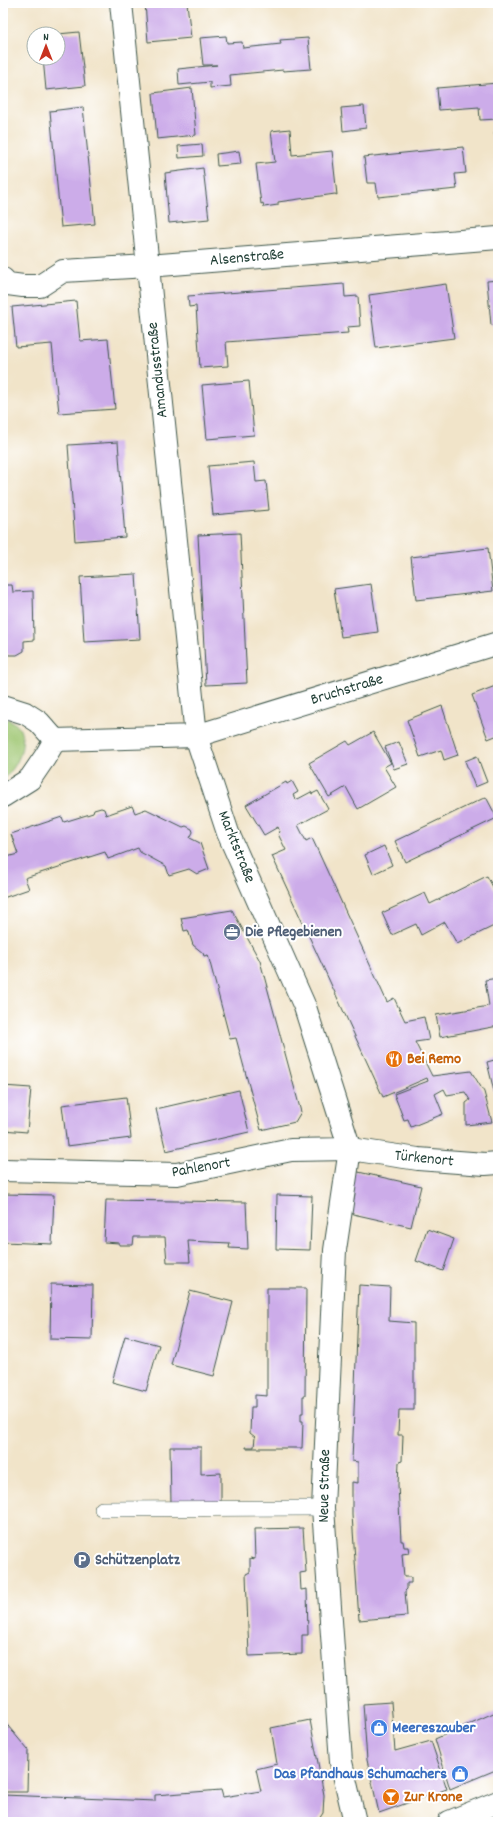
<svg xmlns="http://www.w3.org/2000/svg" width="501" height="1825" font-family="Dekko,sans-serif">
	<rect width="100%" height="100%" fill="#fff"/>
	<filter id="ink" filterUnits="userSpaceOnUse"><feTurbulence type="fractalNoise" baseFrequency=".025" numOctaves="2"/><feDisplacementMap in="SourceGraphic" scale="8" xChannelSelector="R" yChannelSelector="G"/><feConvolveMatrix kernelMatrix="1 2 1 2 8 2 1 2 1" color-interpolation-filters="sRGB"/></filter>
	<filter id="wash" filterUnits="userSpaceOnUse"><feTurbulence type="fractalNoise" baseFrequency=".012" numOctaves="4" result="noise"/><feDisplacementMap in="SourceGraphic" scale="16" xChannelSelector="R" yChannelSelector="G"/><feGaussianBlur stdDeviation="0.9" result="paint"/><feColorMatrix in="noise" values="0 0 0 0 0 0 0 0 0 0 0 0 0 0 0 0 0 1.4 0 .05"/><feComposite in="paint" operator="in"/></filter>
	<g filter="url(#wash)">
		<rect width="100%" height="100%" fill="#f1e4c9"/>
		<path fill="#9ec671" stroke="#5e8252" d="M3,718C9,720 15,722 19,728C29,743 16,770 3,779Z"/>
		<g id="blocks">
			<path fill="#ccace9" d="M145,3H187L191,38L148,42Z
				M79,32L85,86L46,90L43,58H58V34Z
				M226,36L227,43L242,42L243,48L281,44L280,40L308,38L311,69L283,71V70L230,75L231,86L210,88V82L179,85L178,69L217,65H203L200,38Z
				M498,83V119L480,120L479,107L439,110L437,88Z
				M192,88L196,135L157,139L153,93Z
				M364,106L366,128L343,131L341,108Z
				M83,107L95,224L61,227L50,111Z
				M290,129L292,155L332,151L337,195L335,194L278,202V205L264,207L263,203L261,204L256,164L275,162L271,131Z
				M494,132H498V157H497Z
				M202,144L203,156L179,158L178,146Z
				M463,147L466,173L455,174L457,189L378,197L376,183H367L364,157Z
				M239,151L241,164L217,166L216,154Z
				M203,168L209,219L169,223L165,173Z
				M498,280V324L491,325L487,281Z
				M344,284L345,297L358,296L360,326L347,327L348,333L226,342L228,366L200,368L196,306L189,307L188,296Z
				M446,284L454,338L376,348L369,295Z
				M76,301L80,341L108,339L115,409L59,413L52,344L16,347L12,307Z
				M249,381L254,435L207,439L202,385Z
				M118,442L125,537L75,541L68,445Z
				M254,462L256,482L266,481L269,510L213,515L208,466Z
				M240,533L247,683L206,685L198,535Z
				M488,548L493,591L416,600L411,557Z
				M136,574L140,639L84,642L80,577Z
				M371,584L378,632L341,637L334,589Z
				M3,585H12L13,592L33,591L34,640L24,641V651L17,655H9L4,651L3,646Z
				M498,685V735L488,739L472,695Z
				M442,706L458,755L444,760L441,750L420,757L407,720Z
				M373,732L391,763L384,767L396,787L358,809L346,787L329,797L309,763L347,741L350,745Z
				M399,742L408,764L394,769L385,747Z
				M477,756L487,782L475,787L465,761Z
				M292,781L298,792L293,795L296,800L311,792L312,794L318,791L328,809L298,825L306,841L312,838L387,1002L394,998L405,1021L424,1017L429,1040L415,1042L432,1076L471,1071L484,1092L492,1122L466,1125V1103L470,1100L465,1092L447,1095L444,1089L435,1094L443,1114L411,1127L408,1119L404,1120L394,1094L428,1081L427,1078L383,1097L272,856L286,850L278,834L280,832L278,827L264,835L246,805L286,782L287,784Z
				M486,797L497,818L405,862L395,841Z
				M132,806L135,813L146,809L183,827L186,826L192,829L193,832L190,838L200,843L209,869L197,874L189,869L169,875L166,866L140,852L138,848L108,859L105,852L25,878L29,889L3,898V858L18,854L11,834L62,817L64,822L93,813L94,810L101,808L104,809L106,815Z
				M384,846L392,865L373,874L365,855Z
				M487,876L498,896V924L457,944L445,922L421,935L416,924L392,935L382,913L425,893L430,904Z
				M232,910L260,961L301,1112L295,1122L261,1130L236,1038L230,1039L208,955L204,956L203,953L193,945L188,930L184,931L181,918Z
				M498,978V1026L440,1037L436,1015L489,1006L485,980Z
				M498,1059V1104H497L487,1062Z
				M3,1086L31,1088L27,1132L3,1130Z
				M239,1090L249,1132L166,1151L156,1109Z
				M126,1097L131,1138L67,1146L62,1105Z
				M354,1171L421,1186L411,1227L344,1212Z
				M3,1194L54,1195L52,1244L3,1242Z
				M277,1195L312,1196L310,1250L276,1249Z
				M106,1200L246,1202L248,1249L229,1248L230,1243L188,1241L190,1262H167L165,1237H134L133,1245H119V1243L104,1242Z
				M427,1229L454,1239L443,1271L416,1261Z
				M51,1284L93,1285L92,1340L50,1339Z
				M359,1285L390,1287L389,1321L414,1323V1410H399L398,1435H403L402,1461L399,1462L398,1485L401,1541H403L404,1547H408L409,1553L402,1554L404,1577H411V1583H407V1589L405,1591L407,1616L359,1620L352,1515V1482L358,1483V1462L352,1461Z
				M267,1288H306L305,1396H303V1413H301V1421H303L302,1448H246V1447H254L255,1437L250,1433L251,1407H255V1395L267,1396Z
				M190,1291L233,1302L214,1376L171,1365Z
				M125,1336L159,1345L146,1391L112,1382Z
				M170,1447H201V1474L221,1473V1502L171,1503Z
				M303,1528L306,1572L300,1573L301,1590L307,1589L308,1635H302V1654L249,1656L246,1574L250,1572V1558L255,1559L254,1529Z
				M391,1702L395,1751L431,1741L447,1789L379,1813L367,1760L363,1704Z
				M498,1711V1769L450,1789L435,1739Z
				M3,1720L28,1750L27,1792H3Z
				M310,1720L324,1795L323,1813L317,1822H3V1795L155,1801V1795L221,1790L223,1797L261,1791L256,1769L277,1764L271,1728Z"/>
		</g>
	</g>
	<g filter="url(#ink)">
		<use href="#blocks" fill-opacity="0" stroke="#3e564a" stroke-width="1"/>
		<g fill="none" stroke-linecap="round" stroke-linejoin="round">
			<defs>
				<path id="lane" d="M102,1509L323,1508"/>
				<path id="street" d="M121,3L196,736L228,833L305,1007L350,1149L335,1250L323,1508L341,1762L355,1822
					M3,279L8,284L23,286H40L63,271L148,266L498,238
					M3,706L25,713L39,722L55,740L196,736L498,643
					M3,796L30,779L45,757L55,740
					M3,1170L177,1174L291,1150L350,1149L418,1159L485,1164L498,1163
					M449,1822L498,1802"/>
			</defs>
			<use href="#lane" stroke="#3e564a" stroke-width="16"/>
			<use href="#street" stroke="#3e564a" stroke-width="24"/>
			<use href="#lane" stroke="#fff" stroke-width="15"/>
			<use href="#street" stroke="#fff" stroke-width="22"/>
		</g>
	</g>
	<defs>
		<symbol id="office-disc" viewBox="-11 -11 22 22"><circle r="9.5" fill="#5c6f8a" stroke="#fff"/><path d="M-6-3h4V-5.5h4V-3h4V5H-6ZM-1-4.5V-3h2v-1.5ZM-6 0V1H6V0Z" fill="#fff"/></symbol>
		<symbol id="restaurant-disc" viewBox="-11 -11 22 22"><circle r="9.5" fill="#e8710a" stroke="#fff"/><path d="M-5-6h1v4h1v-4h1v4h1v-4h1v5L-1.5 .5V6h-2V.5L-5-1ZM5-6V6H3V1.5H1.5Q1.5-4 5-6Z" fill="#fff"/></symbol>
		<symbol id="parking-disc" viewBox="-11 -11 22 22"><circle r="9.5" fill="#5c6f8a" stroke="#fff"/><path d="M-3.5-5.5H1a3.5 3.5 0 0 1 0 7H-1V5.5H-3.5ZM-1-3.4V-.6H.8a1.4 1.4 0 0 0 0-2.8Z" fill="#fff"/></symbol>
		<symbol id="shop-disc" viewBox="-11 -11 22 22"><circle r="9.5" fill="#3f7fe0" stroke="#fff"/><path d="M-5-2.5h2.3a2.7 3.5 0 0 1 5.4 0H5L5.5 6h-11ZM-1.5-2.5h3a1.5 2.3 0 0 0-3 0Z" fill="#fff"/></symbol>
		<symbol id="bar-disc" viewBox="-11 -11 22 22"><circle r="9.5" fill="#e8710a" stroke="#fff"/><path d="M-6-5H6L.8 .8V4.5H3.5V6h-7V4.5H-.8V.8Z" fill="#fff"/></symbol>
	</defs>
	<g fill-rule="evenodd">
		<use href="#office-disc" x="222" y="922" width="20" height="20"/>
		<use href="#restaurant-disc" x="384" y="1049" width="20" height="20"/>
		<use href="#parking-disc" x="72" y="1550" width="20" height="20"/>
		<use href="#shop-disc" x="369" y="1718" width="20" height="20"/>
		<use href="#shop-disc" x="450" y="1764" width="20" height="20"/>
		<use href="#bar-disc" x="381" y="1787" width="20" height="20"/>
	</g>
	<g text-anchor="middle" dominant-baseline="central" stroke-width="4" stroke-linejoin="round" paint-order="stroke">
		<g font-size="16" fill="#1f3d34" stroke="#fff">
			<text transform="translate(247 258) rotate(-5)">Alsenstraße</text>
			<text transform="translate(158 370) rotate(-96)">Amandusstraße</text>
			<text transform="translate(347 690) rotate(-17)">Bruchstraße</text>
			<text transform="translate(236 847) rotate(68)">Marktstraße</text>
			<text transform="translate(424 1159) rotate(6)">Türkenort</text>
			<text transform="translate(201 1168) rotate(-10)">Pahlenort</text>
			<text transform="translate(325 1486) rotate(-89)">Neue Straße</text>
		</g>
		<g font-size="16" font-weight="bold" fill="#4e5e75" stroke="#fff" text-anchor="start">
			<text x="245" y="932">Die Pflegebienen</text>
			<text x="95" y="1560">Schützenplatz</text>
		</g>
		<g font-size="16" font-weight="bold" fill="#c56008" stroke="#fff" text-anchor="start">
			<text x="407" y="1059">Bei Remo</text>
			<text x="404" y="1797">Zur Krone</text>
		</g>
		<g font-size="16" font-weight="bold" fill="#366cbe" stroke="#fff" text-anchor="start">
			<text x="392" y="1728">Meereszauber</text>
			<text x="447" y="1774" text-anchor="end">Das Pfandhaus Schumachers</text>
		</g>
	</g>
	<rect width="501" height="1825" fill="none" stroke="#fff" stroke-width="16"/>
	<g transform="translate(46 46)"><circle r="19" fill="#ffffff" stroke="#a5b1ae"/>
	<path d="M0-3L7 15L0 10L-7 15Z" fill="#c8321e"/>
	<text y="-6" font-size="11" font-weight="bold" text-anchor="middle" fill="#1f3d34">N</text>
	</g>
</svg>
